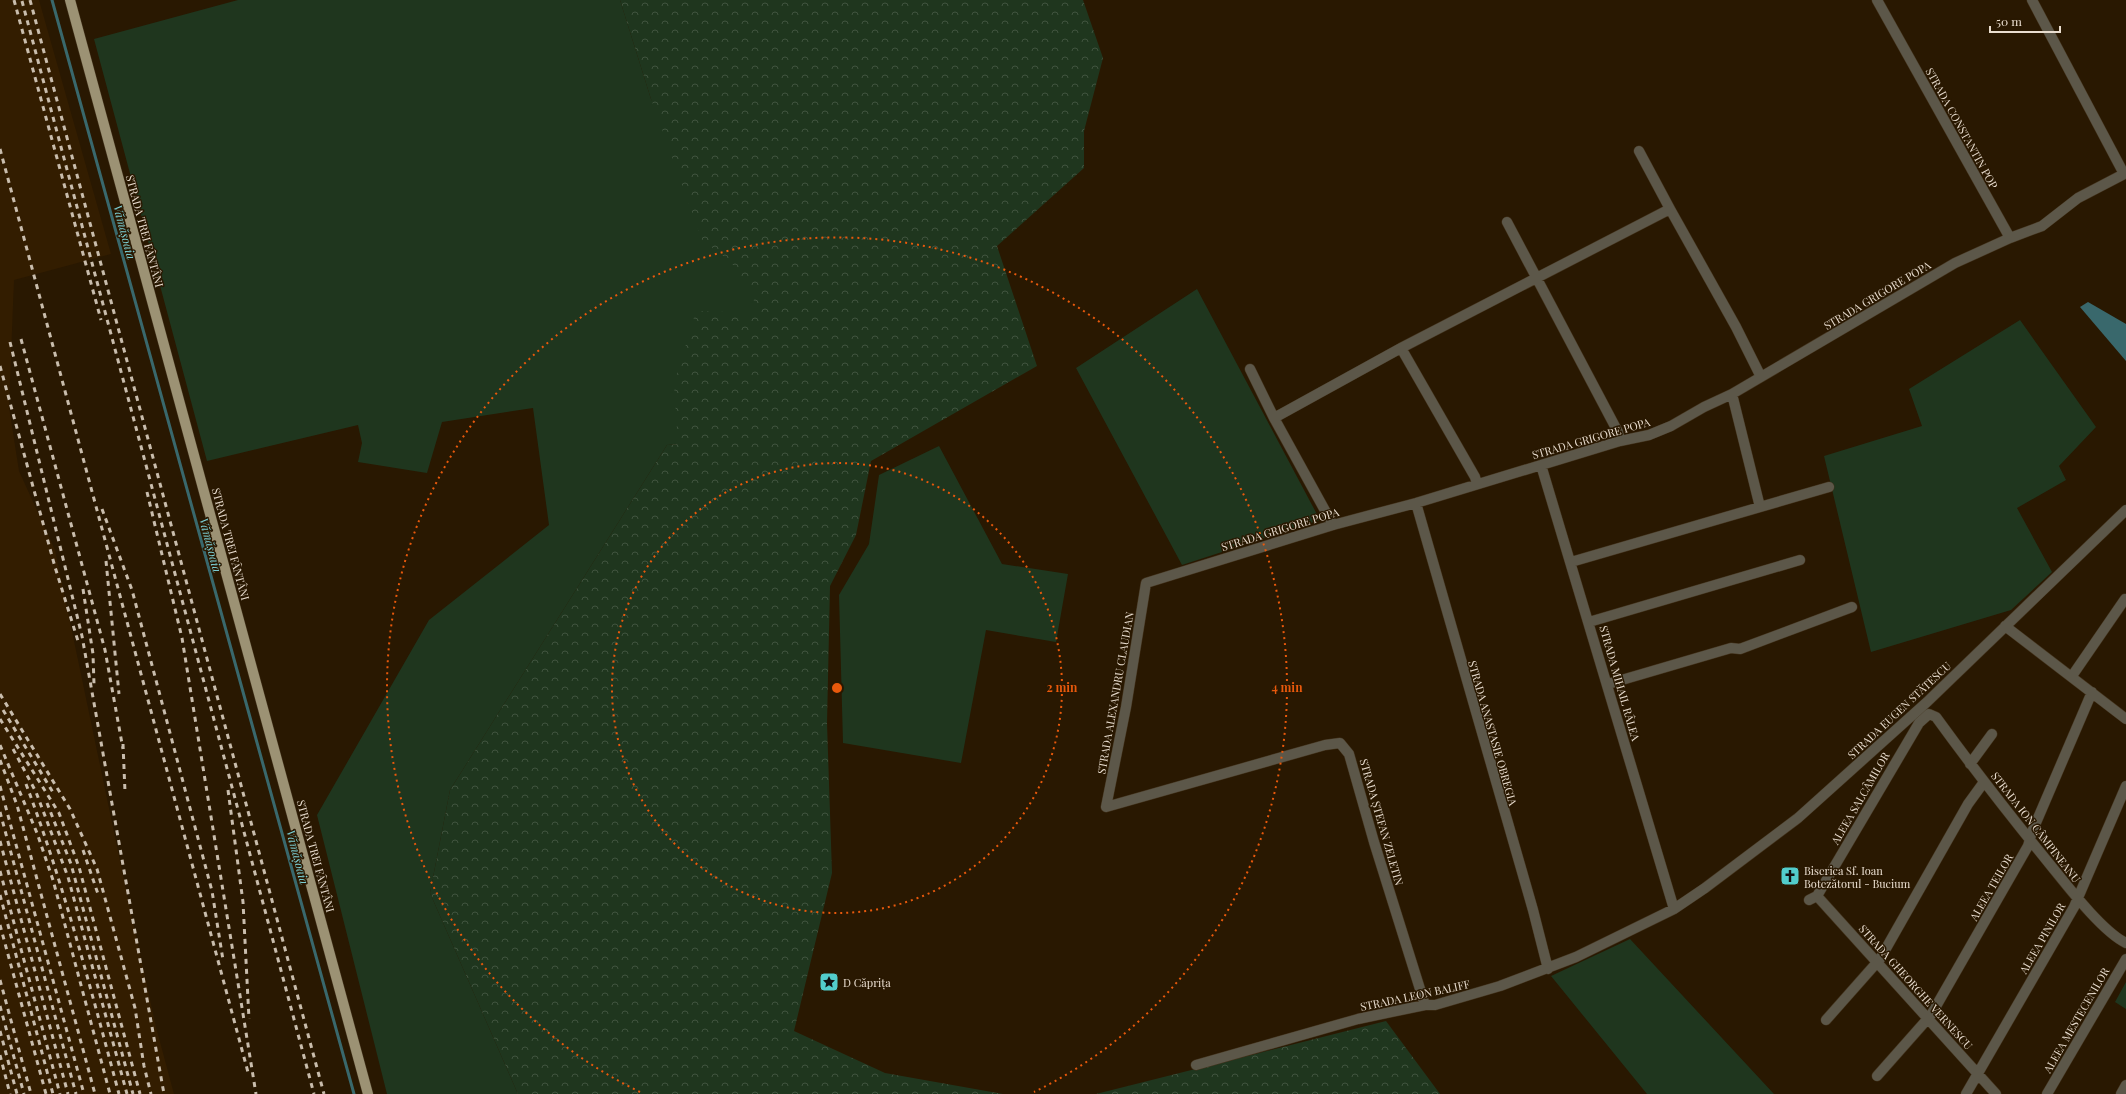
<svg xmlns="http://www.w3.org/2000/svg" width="2126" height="1094" font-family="'Playfair Display',serif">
	<defs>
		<pattern id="forest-crowns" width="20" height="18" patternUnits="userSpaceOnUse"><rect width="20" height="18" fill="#1f361e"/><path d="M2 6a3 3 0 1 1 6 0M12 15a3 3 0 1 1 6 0" fill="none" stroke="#40533e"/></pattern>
	</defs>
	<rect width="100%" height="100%" fill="#291801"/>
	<path fill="#331d00" d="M0,0H39L111,254L14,280L9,407L19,471L55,550L128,899L156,1027L174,1094H0Z"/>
	<path fill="#1f361e" d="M238,0H620L651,99L802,370L679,444L667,445L450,790L430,893L518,1094H387L317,815L429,620L549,525L533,408L442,422L427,473L358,462L362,443L358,425L207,461L94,39Z
		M1197,289L1320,520L1182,565L1076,368Z
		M2020,320L2096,427L2059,466L2066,480L2017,508L2052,572L2011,610L1871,652L1824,456L1922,426L1909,389Z
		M939,446L1002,564L1068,574L1056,642L986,630L961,763L843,743L839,595L869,544L879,475Z
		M1630,939L1774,1094H1647L1551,976Z
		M2126,982V1009L2115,1002Z"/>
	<path fill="url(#forest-crowns)" d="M620,0H1083L1103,58L1084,131V168L997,246L1037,366L871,461L856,535L830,586L827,723L832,873L794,1031L885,1073L1003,1094H518L430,893L450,790L667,445L678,444L674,384L696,311L757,313L756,304L731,262L702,240L651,99Z
		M1386,1021L1440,1094H1096Z"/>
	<path fill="#39686c" d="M2088,302L2126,324V361L2080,307Z"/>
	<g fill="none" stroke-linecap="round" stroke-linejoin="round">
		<path stroke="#39686c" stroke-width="3" d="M52,0L354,1094"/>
		<defs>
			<path id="minor" d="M1877,0L2010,238L2042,226L2078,198L2126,173
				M2032,0L2124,174
				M1639,151L1670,209L1736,327L1761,377
				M1507,222L1618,432L1620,441
				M1401,348L1475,477L1477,484
				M1250,369L1274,418L1333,525
				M1732,394L1760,507
				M1274,418L1401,348L1670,209
				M1541,465L1674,909
				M1416,503L1533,910L1548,969
				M1571,562L1829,487
				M1589,622L1800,560
				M2005,626L2126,719
				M2072,676L2125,599
				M1608,684L1731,648L1740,649L1852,607
				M1970,764L1992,734
				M1817,896L1996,1094
				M1809,900L1817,896L1919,723L1929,714L1936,717C1973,768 2012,818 2052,867C2069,888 2103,932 2126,943
				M1425,1005L1374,842L1349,754L1340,743L1325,745L1106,807L1126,707L1146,583L1333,525L1416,503L1620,441L1649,435L1671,426L1704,407L1732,394L1955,263L2010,238
				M1826,1020L1880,959L1968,804L1984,782
				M1196,1065L1358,1019L1425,1005H1435L1500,986L1576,957L1674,909L1705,888L1798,818L1927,702L2126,510
				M1877,1076L1931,1015L2028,846L2032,832L2092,692
				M1966,1094L2074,907L2126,786
				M2047,1094L2126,959
				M2121,1094L2126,1085"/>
			<path id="major" d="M70,0L368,1094"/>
		</defs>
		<use href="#minor" stroke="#44341e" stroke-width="11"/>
		<use href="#major" stroke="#44341e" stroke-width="11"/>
		<use href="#minor" stroke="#5c5749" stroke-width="10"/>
		<use href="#major" stroke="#9c9274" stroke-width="10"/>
		<path stroke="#c9bdad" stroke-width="3" stroke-dasharray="5 5" stroke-linecap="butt" d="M14,0L101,320
			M30,0L324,1094
			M22,1L314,1094
			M0,149L249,1076
			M21,339L105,650L123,749
			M10,342L82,636L164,1094
			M0,366L55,567L78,641
			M147,492L182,638L256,1094
			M102,509L132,590L212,891L223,960
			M106,561L119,694
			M83,589L93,654L94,684
			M0,694L70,809L97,869L135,1008L144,1066L151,1094
			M3,710L54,794
			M0,719L59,813L79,867L140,1094
			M123,744L125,792
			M0,745L37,833L53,880L110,1094
			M13,749L36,792L68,877L127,1094
			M0,760L17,805L95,1094
			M26,784C64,885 91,990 119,1094
			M0,786L84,1094
			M228,790L243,902L249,1019
			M47,803L71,864L133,1094
			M0,812L76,1094
			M0,841L68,1094
			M83,850L98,894
			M0,871L60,1094
			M0,895L53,1094
			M0,925L46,1094
			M0,980L31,1094
			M0,1006L24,1094
			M0,1031L17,1094
			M0,1055L10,1094"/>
	</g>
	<g fill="none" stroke="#e8590c" stroke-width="2" stroke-dasharray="2 4">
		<circle cx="837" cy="688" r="225"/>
		<path d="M640 1092A450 450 0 1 1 1034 1092"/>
	</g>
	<defs>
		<symbol id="church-square" viewBox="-11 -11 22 22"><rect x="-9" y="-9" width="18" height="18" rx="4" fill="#52cdcc" stroke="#291801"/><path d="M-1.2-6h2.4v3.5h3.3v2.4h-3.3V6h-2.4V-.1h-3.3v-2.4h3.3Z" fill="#111"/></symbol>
		<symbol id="sight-square" viewBox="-11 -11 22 22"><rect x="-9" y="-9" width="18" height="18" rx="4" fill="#52cdcc" stroke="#291801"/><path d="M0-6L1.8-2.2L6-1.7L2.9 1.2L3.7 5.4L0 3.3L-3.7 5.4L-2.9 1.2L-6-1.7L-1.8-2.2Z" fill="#111"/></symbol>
	</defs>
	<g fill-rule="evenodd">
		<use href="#church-square" x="1779" y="865" width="22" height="22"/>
		<use href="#sight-square" x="818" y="971" width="22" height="22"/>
	</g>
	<g text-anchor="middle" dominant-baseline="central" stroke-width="3" stroke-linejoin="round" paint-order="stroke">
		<g font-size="11" fill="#eaded0" stroke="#291801">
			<text transform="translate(1962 128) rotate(61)">STRADA CONSTANTIN POP</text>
			<text transform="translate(145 231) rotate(75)">STRADA TREI FÂNTÂNI</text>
			<text transform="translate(1877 295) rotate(-31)">STRADA GRIGORE POPA</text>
			<text transform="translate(1591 438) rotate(-16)">STRADA GRIGORE POPA</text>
			<text transform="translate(1280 529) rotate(-17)">STRADA GRIGORE POPA</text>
			<text transform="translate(231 544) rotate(75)">STRADA TREI FÂNTÂNI</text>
			<text transform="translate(1620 683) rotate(74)">STRADA MIHAIL RÂLEA</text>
			<text transform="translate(1115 693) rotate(-80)">STRADA ALEXANDRU CLAUDIAN</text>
			<text transform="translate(1899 710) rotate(-43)">STRADA EUGEN STĂTESCU</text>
			<text transform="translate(1493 733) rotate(74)">STRADA ANASTASIE OBREGIA</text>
			<text transform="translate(1860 798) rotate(-60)">ALEEA SALCÂMILOR</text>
			<text transform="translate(1382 822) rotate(74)">STRADA ȘTEFAN ZELETIN</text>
			<text transform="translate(2036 827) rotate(52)">STRADA ION CÂMPINEANU</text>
			<text transform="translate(316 856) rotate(75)">STRADA TREI FÂNTÂNI</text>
			<text transform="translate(1991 887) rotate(-60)">ALEEA TEILOR</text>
			<text transform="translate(2042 938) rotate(-60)">ALEEA PINILOR</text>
			<text transform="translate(1916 987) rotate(48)">STRADA GHEORGHE VERNESCU</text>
			<text transform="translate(1415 995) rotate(-12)">STRADA LEON BALIFF</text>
			<text transform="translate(2076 1020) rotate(-60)">ALEEA MESTECENILOR</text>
		</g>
		<g font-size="11" fill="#eaded0" stroke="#291801" text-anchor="start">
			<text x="1804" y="870">Biserica Sf. Ioan<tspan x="1804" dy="13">Botezătorul - Bucium</tspan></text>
			<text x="843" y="982">D Căprița</text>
		</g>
		<g font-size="12" font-style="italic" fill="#7dd1d7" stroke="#291801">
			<text transform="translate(125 232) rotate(75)">Vămășoaia</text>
			<text transform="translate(211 545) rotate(75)">Vămășoaia</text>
			<text transform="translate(298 857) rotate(75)">Vămășoaia</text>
		</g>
	</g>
	<circle cx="837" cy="688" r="6" fill="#e8590c" stroke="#291801" stroke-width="2"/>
	<g font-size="12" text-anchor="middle" font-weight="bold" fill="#e8590c" stroke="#291801" stroke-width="3" stroke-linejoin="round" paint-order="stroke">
		<text x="1062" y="692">2 min</text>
		<text x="1287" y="692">4 min</text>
	</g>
	<path d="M1990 26v6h70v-6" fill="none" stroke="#eaded0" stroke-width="2"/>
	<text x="1996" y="26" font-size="12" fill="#eaded0" stroke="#291801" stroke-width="3" paint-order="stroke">50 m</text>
</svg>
